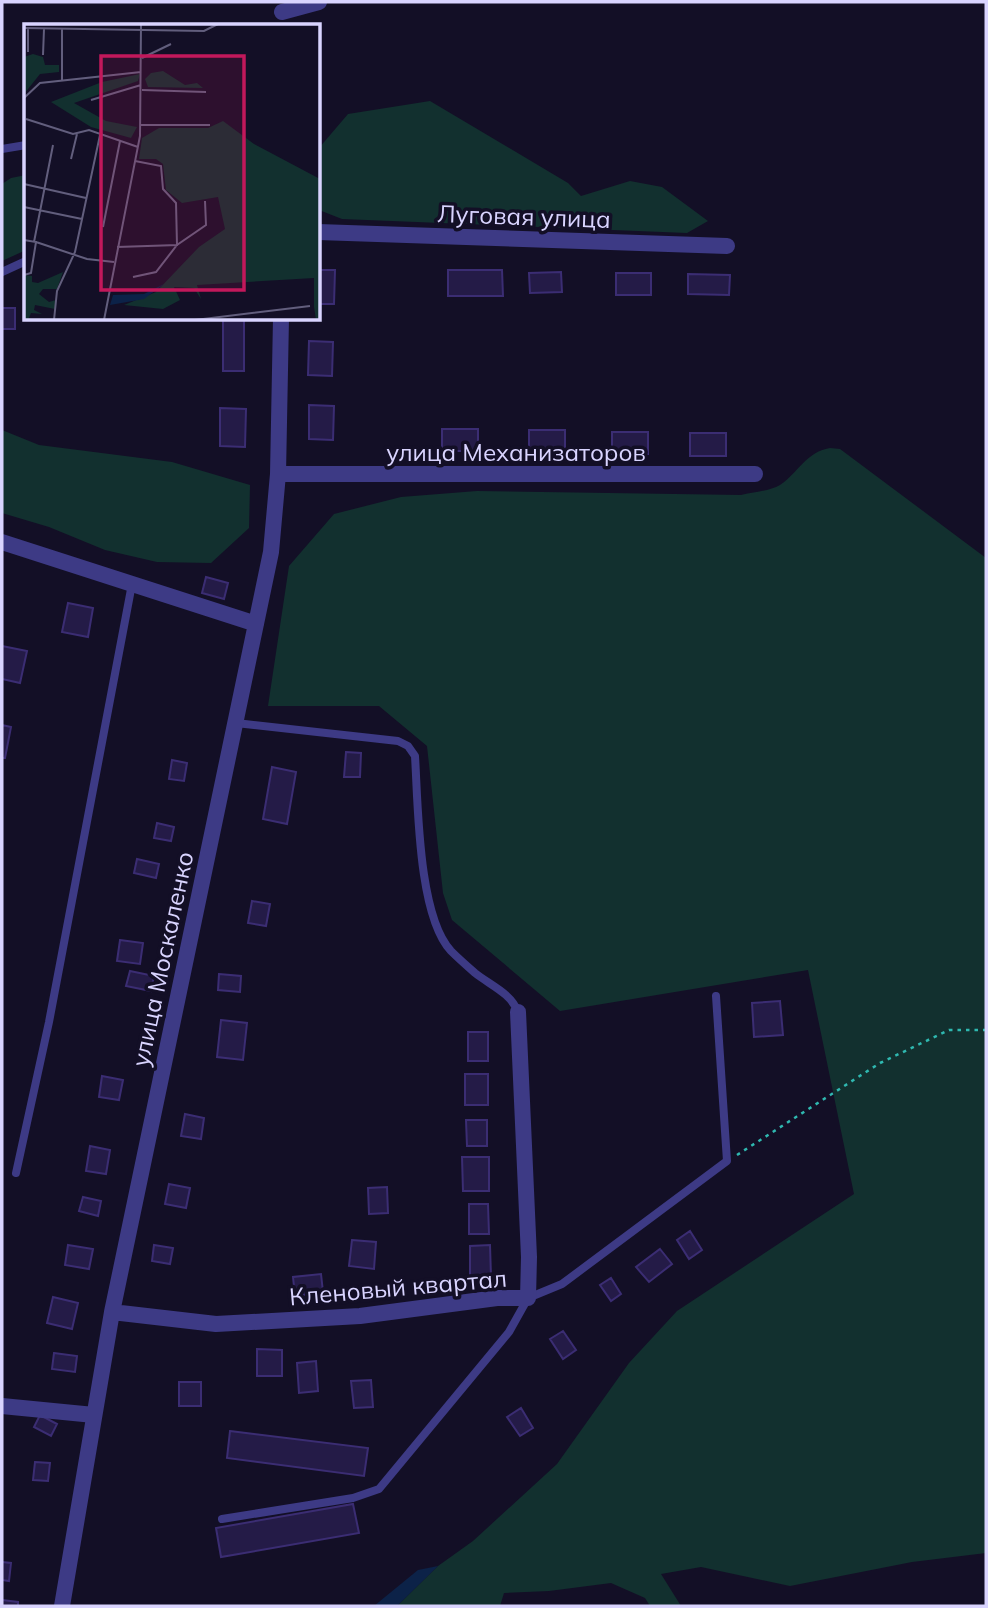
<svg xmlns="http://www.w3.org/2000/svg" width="988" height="1608" font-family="Mulish,sans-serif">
	<rect width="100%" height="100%" fill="#130f26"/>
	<path fill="#12302f" d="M430,101L568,183L581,196L630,181L662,187L708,221L687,233L342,219L319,210V148L348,114Z
		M26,175V250L2,261V184L11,178Z
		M2,430L39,445L172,462L250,485L249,528L211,563L157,562L105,550L49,527L2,513Z
		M830,448L840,449L986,558V1553L912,1562L790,1586L701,1567L661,1574L681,1606H650L645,1598L611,1583L549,1591L504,1593L500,1606H397L438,1566L473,1541L557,1464L629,1363L677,1311L854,1194L808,970L560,1011L452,920L443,893L427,746L379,706H268L289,566L334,514L401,497L477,491L741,495C753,492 770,491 780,485C798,473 806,452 830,448Z"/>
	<path fill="#0c2248" d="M438,1566L397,1606H374L418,1570Z"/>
	<path fill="#241b47" stroke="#3b2d73" stroke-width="2" d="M318,270H335L334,304H318Z
		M448,270H502L503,296H448Z
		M561,272L562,292L530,293L529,273Z
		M616,273H651V295H616Z
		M688,274L730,275L729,295L688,294Z
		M2,308H15V329H2Z
		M223,320H244V371H223Z
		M309,341L333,342L332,376L308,375Z
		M309,405L334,406L333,440L309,439Z
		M220,408L246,409L245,447L220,446Z
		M442,429H478V451H442Z
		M529,430H565V452H529Z
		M612,432H648V454H612Z
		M690,433H726V456H690Z
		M206,577L228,583L224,599L202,593Z
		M68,603L93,608L88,637L62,632Z
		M2,646L27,651L20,683L2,679Z
		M2,725L11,727L5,758H2Z
		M346,752L361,753L360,777H344Z
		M172,760L187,763L184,781L169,779Z
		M272,767L296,772L287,824L263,819Z
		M157,823L174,827L171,841L154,838Z
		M137,859L159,864L156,878L134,873Z
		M252,901L270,904L266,926L248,923Z
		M120,940L143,943L140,964L117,961Z
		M130,971L154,976L151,991L126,986Z
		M219,974L241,976L240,992L218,990Z
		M780,1001L783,1035L754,1037L752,1003Z
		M221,1020L247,1023L243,1060L217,1057Z
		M468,1032H488V1061H468Z
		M465,1074H488V1105H465Z
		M102,1076L123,1080L119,1100L99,1097Z
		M185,1114L204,1118L201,1139L181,1136Z
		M466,1120H487V1146H467Z
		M90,1146L110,1150L106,1174L86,1171Z
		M462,1157H489V1191H463Z
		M169,1184L190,1188L186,1208L165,1204Z
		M387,1187L388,1213L369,1214L368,1188Z
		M83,1197L101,1201L98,1216L79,1211Z
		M469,1204H488L489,1234H469Z
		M690,1231L702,1250L689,1259L677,1240Z
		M352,1240L376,1242L374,1269L349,1266Z
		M68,1245L93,1249L89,1269L65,1265Z
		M154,1245L173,1248L170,1264L152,1261Z
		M490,1245L491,1277H470V1246Z
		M660,1249L672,1264L649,1282L636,1267Z
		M321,1274L323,1292L295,1296L293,1277Z
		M611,1278L621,1294L611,1301L600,1285Z
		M53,1297L78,1303L72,1329L47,1323Z
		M563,1331L576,1350L563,1359L550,1339Z
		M257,1349L282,1350V1376H257Z
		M54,1353L77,1356L75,1372L52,1369Z
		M316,1361L318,1391L299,1393L297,1363Z
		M371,1380L373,1407L354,1408L351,1381Z
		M179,1382H201V1406H179Z
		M521,1408L533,1428L520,1436L507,1417Z
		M40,1415L57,1424L51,1436L34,1427Z
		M230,1431L368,1448L364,1476L227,1458Z
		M35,1462L50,1463L48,1481L33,1480Z
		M353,1504L359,1533L221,1557L216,1528Z
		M2,1562L11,1563L9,1581L2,1580Z
		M2,1600L18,1602V1606H2Z"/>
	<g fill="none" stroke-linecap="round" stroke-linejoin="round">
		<path stroke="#2fb8b0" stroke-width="2.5" stroke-dasharray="3.5 5" stroke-linecap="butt" d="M737,1155L880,1063L949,1030H986"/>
		<path stroke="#3d3a85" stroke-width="8" d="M2,149L26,145
			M2,272L26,261
			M236,723L398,741L408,746L415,756C418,803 418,916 451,951C458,958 467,966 475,973C490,985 511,993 518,1012
			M16,1173L49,1022L132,584
			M222,1519L353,1498L379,1489L509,1332L528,1298L562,1284L727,1161L716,996"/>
		<path stroke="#3d3a85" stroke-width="16" d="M282,12L319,2
			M318,232L727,246
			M278,474H755
			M2,542L256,624
			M112,1312L216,1324L360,1316L497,1298H528L529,1257L518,1012
			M2,1406L94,1415
			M62,1606L112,1312L271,552L278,474L281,318"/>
	</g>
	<g text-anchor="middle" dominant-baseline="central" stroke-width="7" stroke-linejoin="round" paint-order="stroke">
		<g font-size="24" fill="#d9d4ff" stroke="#130f26">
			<text transform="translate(524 216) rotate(2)">Луговая улица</text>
			<text x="516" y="452">улица Механизаторов</text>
			<text transform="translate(162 959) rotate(-78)">улица Москаленко</text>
			<text transform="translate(398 1287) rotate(-5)">Кленовый квартал</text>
		</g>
	</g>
	<g transform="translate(24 24)">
		<rect width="296" height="296" fill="#130f26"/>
		<path d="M9,30L19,33L21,41H35V48L16,50L0,70V33ZM139,47L161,61L173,59L179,64L124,63L121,55L127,49ZM116,50L114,57L50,79L82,97L113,103L107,114L67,103L27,78L78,58ZM199,97L230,120L296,155V296H292L290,283V254L173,261L177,275L170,264L150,263L156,276L139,285L100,281L132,268L175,223L201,205L194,173L158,179L142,166L139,140L132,135H115L118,114L135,104H184ZM39,248L33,265H19L15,270L25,278L32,276L31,285L11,281L10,286L18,290L7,289L5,294L11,296H0V251L8,252V258L14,259Z" fill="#12302f"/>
		<path d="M140,260L120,275L86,281L89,271L120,270Z" fill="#0c2248"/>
		<path fill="none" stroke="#625e7d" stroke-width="2" d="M0,4L180,7L194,0M4,4V28M38,5V57M19,31L20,5M118,34L147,20M118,66L182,68M0,74L16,59L117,48M67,76L117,61M2,95L49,110L65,106L114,123M117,101H186M47,135L53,110M0,160L62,174M0,183L58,195M79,203L96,117M0,216L12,218L7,249L0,251M10,218L29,121M12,218L63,235L90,238M93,223L153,221L152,179L139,165L137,142L111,137M109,253L132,248L153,221L182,201L181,177M30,296L33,267L51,228L76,111M80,296L116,112L117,0M171,296L286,282"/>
		<path fill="#c2185b" fill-opacity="0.15" stroke="#c2185b" stroke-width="3.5" d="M77,32H220V266H77Z"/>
		<rect width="296" height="296" fill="none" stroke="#d9d4ff" stroke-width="3.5"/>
	</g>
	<rect width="988" height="1608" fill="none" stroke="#d9d4ff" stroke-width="7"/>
</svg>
